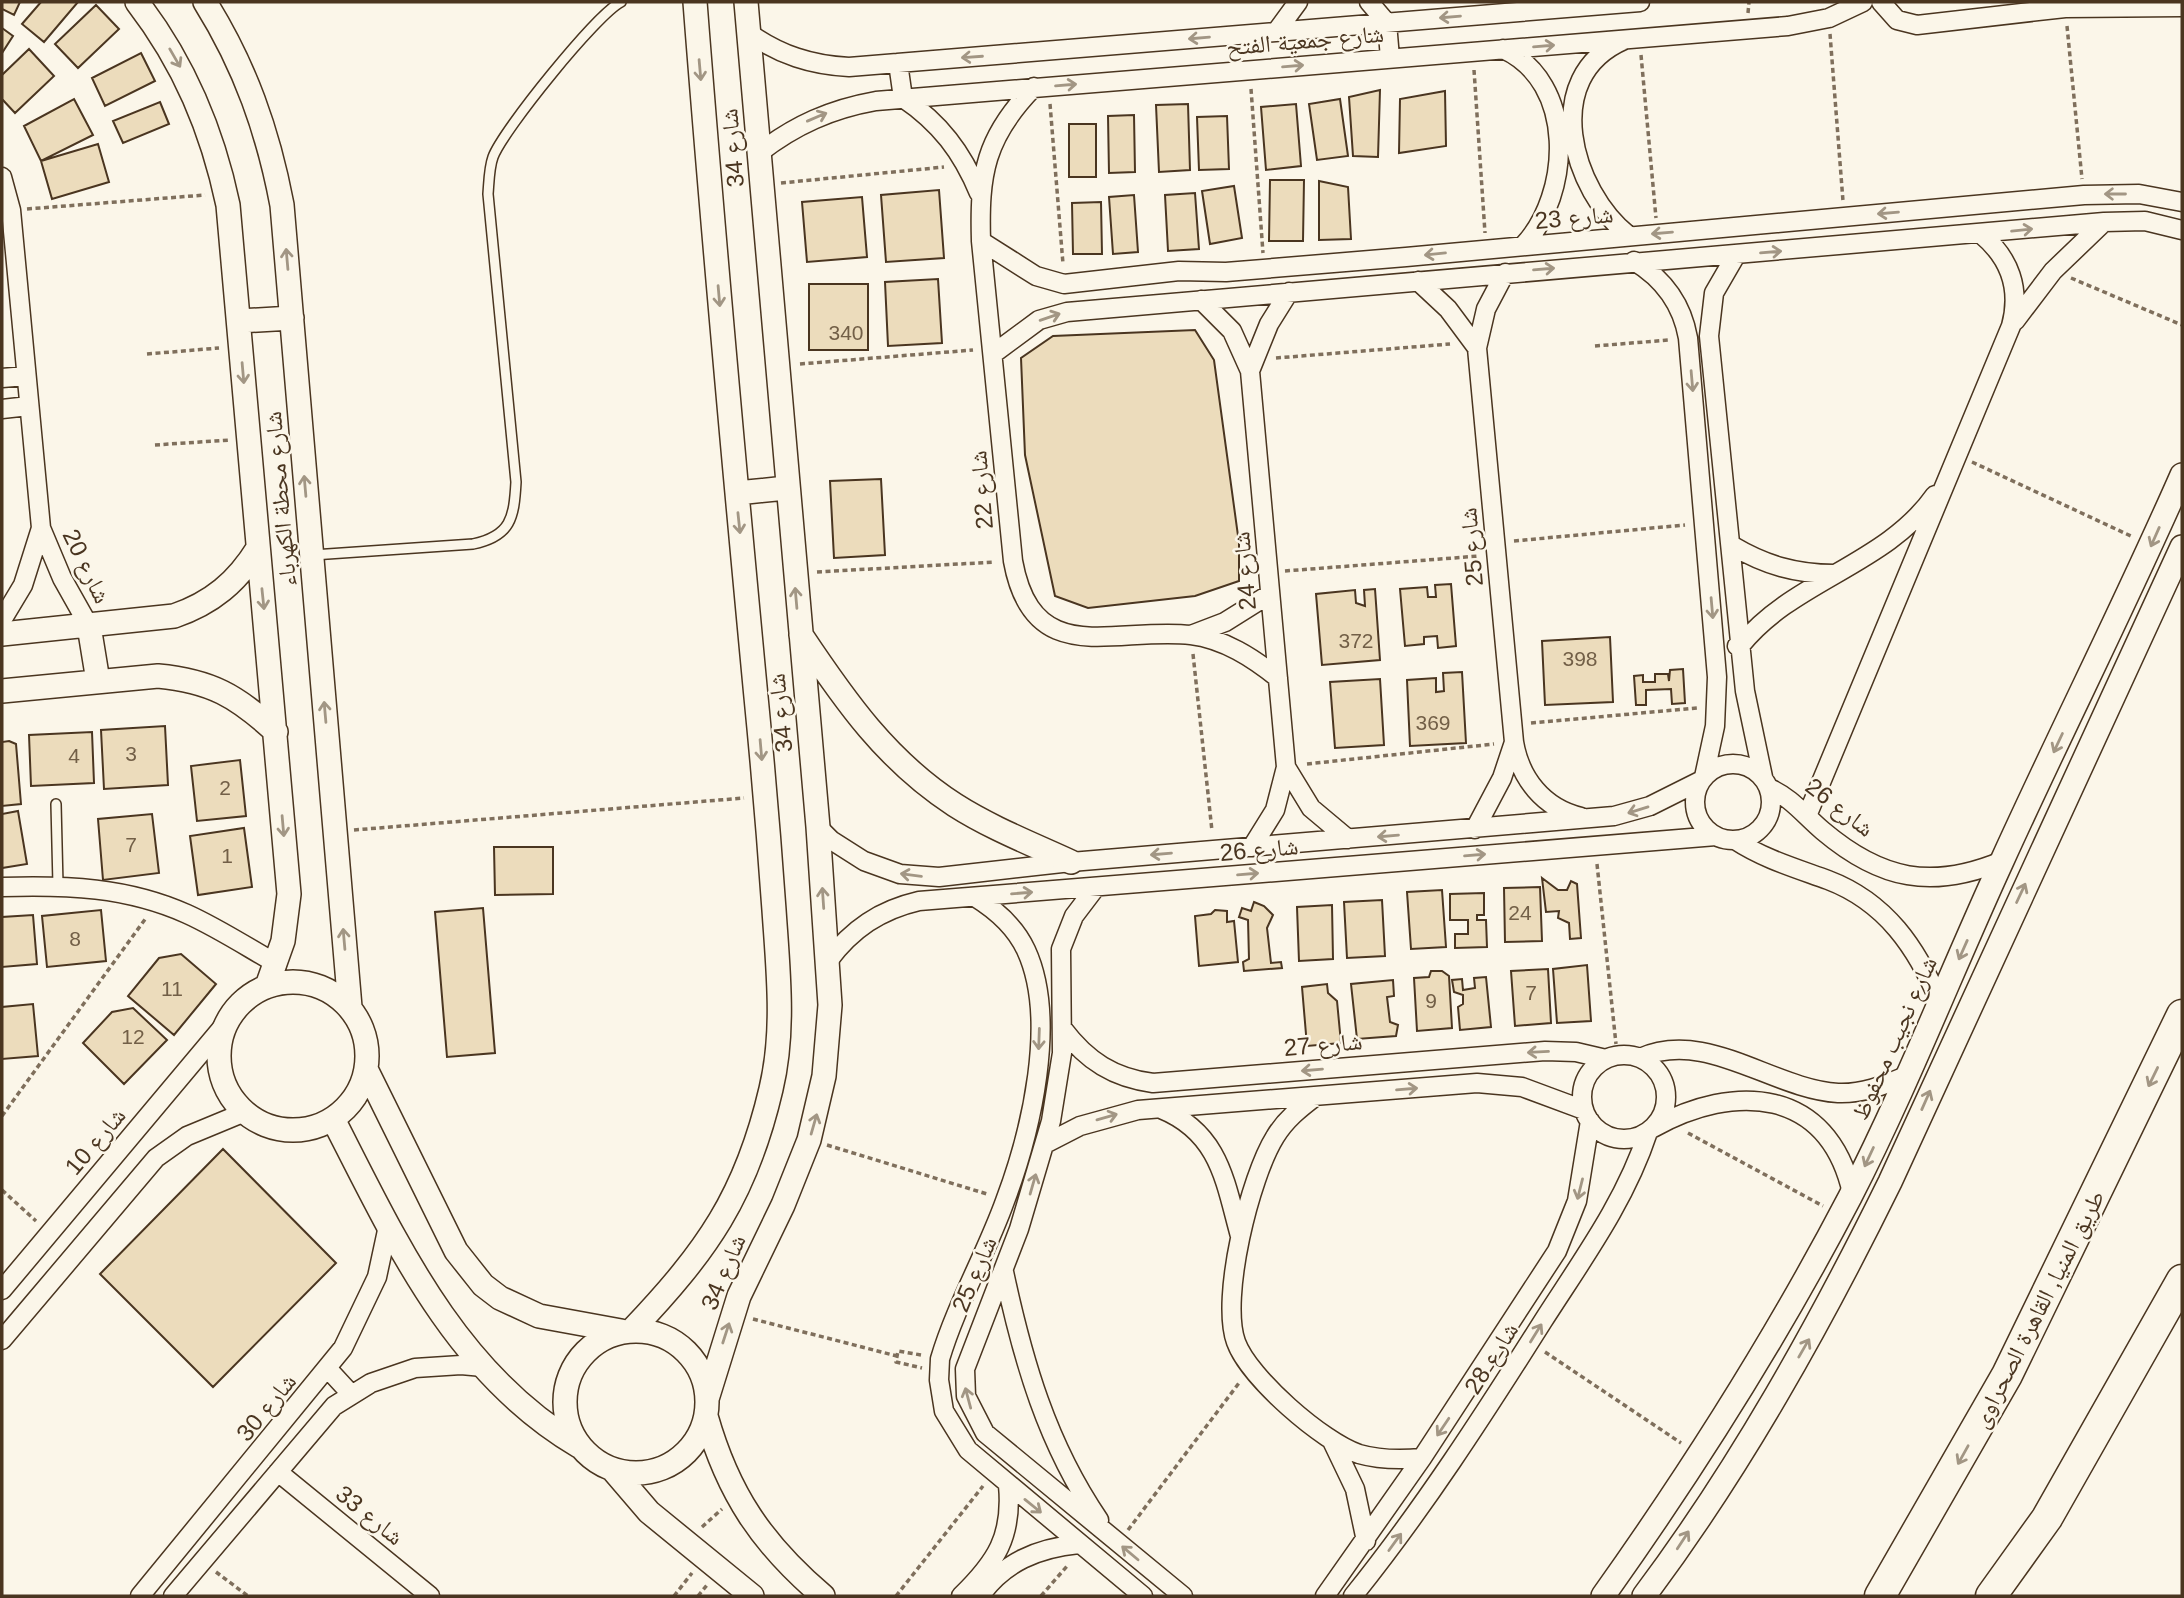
<svg xmlns="http://www.w3.org/2000/svg" width="2184" height="1598" font-family="Helvetica,'Noto Naskh Arabic',sans-serif">
	<rect width="100%" height="100%" fill="#fbf6e9"/>
	<path fill="#ecdcbc" stroke="#4a3520" stroke-width="2" d="M2,2H20L14,15L2,9Z
		M41,2H78L44,42L22,24Z
		M96,5L119,29L78,68L55,44Z
		M2,28L13,36L2,53Z
		M29,49L54,76L15,113L2,99V75Z
		M141,53L155,81L105,106L92,78Z
		M1380,90L1378,157L1353,156L1349,97Z
		M1445,91L1446,146L1399,153L1400,99Z
		M74,99L93,135L41,161L24,126Z
		M1340,99L1348,156L1317,160L1309,104Z
		M160,102L169,124L123,143L113,121Z
		M1188,104L1190,170L1159,172L1156,105Z
		M1296,104L1301,166L1266,170L1261,107Z
		M1134,115L1135,172L1109,173L1108,116Z
		M1227,116L1229,169L1199,170L1197,117Z
		M1069,124H1096V177H1069Z
		M98,144L109,182L52,199L41,161Z
		M1270,180H1304L1303,241H1269Z
		M1319,181L1348,187L1351,239L1319,240Z
		M1234,186L1242,238L1210,244L1202,191Z
		M939,190L944,258L886,262L881,195Z
		M1195,193L1199,249L1168,251L1165,195Z
		M1134,195L1138,252L1113,254L1109,197Z
		M862,197L867,257L807,262L802,202Z
		M1101,202L1102,254H1073L1072,203Z
		M938,279L942,343L888,346L885,282Z
		M809,284H868V350H809Z
		M1195,330L1214,360L1239,543V581L1195,596L1088,608L1055,596L1025,455L1021,358L1053,336Z
		M881,479L885,555L834,558L830,481Z
		M1451,584L1456,646L1438,648L1437,636L1424,637V644L1405,646L1400,589L1427,587L1428,597H1436L1435,585Z
		M1375,589L1380,660L1322,665L1316,594L1355,590L1356,603L1365,606L1364,590Z
		M1610,637L1613,702L1545,705L1542,641Z
		M1683,669L1685,703L1672,704L1671,689L1646,690V705H1636L1634,676L1643,675V682H1655V674H1668L1669,681L1670,670Z
		M1462,672L1466,743L1410,746L1407,680L1436,678V692L1444,691L1443,673Z
		M1380,679L1384,745L1335,748L1330,682Z
		M165,726L168,785L104,789L101,730Z
		M92,732L94,783L31,786L29,735Z
		M9,741L16,744L21,804L2,806V742Z
		M240,760L246,816L197,821L191,766Z
		M18,811L27,864L2,868V814Z
		M152,814L159,873L103,880L98,819Z
		M244,828L252,887L198,895L190,836Z
		M494,847H553V894L495,895Z
		M1542,878L1558,890H1567L1571,881L1577,884L1581,938L1570,939L1569,923L1558,918L1559,911L1546,912Z
		M1540,887L1542,941L1505,942L1504,888Z
		M1442,890L1446,947L1411,949L1407,892Z
		M1484,893V915H1477V920H1486L1487,947L1455,948V934H1468V920H1450V894Z
		M1382,900L1385,956L1347,958L1344,902Z
		M1254,902L1264,906L1273,915L1267,928L1271,963L1281,962L1282,968L1244,971L1243,962L1249,959L1248,920L1239,917L1242,908L1251,911Z
		M1332,905L1333,959L1299,961L1297,907Z
		M483,908L495,1053L447,1057L435,912Z
		M101,910L106,961L47,967L42,916Z
		M1215,910L1227,911V922L1234,921L1238,962L1199,966L1195,916L1211,914Z
		M33,915L37,964L2,967V917Z
		M181,954L216,984L174,1035L128,996L159,958Z
		M1587,965L1591,1021L1557,1023L1553,969Z
		M1548,969L1551,1023L1515,1026L1511,971Z
		M1431,971H1442L1449,976L1452,1028L1417,1031L1414,978L1429,977Z
		M1486,977L1491,1027L1460,1030L1458,1007L1463,1004V995L1454,992L1452,980L1462,979L1463,990L1475,988L1474,978Z
		M1393,980L1394,996L1387,997L1390,1022L1398,1025L1396,1036L1357,1039L1351,984Z
		M1327,984L1328,993L1337,1001L1341,1043L1307,1046L1302,987Z
		M33,1004L38,1056L2,1059V1007Z
		M133,1008L167,1040L124,1084L83,1043L112,1012Z
		M223,1149L336,1263L213,1387L100,1274Z"/>
	<g fill="none" stroke-linecap="round" stroke-linejoin="round">
		<defs>
			<path id="service" d="M313,555L473,544C511,536 514,518 516,482L488,194C489,182 489,168 493,157C503,130 597,14 621,2
				M56,804L58,885"/>
			<path id="minor" d="M1369,2L1387,23L1390,58
				M1881,2L1897,20L1917,25L2065,8L2182,7
				M1276,32L1298,2
				M749,33C780,55 811,65 849,67L1640,2
				M1624,40C1539,77 1572,191 1629,236
				M1503,49C1576,82 1572,194 1523,246
				M898,63L903,98C940,123 962,152 979,193
				M1034,87C985,137 979,174 981,241L1013,561C1033,671 1115,626 1191,635C1224,639 1253,658 1278,678
				M759,153C795,125 831,109 876,101L1788,26L1829,18L1863,2
				M2,177L11,210L41,528L62,578L89,626
				M981,241L1036,276L1064,284L1179,271L1226,272L1406,257L2084,195L2139,194L2182,202
				M1736,255L1714,293L1709,336L1745,691L1763,777
				M1634,261C1664,279 1682,304 1688,338L1717,677L1715,726L1704,777
				M1505,273L1486,309L1477,348L1514,742C1520,778 1543,808 1581,817
				M1418,281L1448,309L1477,348
				M1201,300L1232,331L1250,371L1286,767L1275,810L1252,847
				M2015,321L2053,271L2104,222
				M993,354L1039,320L1067,312L2104,222L2145,221L2182,230
				M1250,371L1269,324L1289,292
				M2,378L26,376
				M2,409L29,406
				M1733,546C1765,565 1796,574 1834,574
				M2,620L23,585L41,528
				M1191,635L1225,622L1270,594
				M1737,646L1741,645C1793,580 1886,565 1935,495
				M1695 802a38 38 0 1 1 76 0a38 38 0 1 1-76 0Z
				M1286,767L1311,808L1348,839
				M1769,788C1792,798 1804,815 1823,831C1881,880 1932,890 2002,861
				M1807,816L2011,326C2021,289 2010,258 1981,234
				M818,827L831,840L864,861L900,874L939,877L1071,862L1614,816L1650,806L1700,781
				M1475,829L1502,778L1514,742
				M1735,840C1764,859 1795,868 1828,880C1886,902 1917,948 1940,1003
				M2,887C66,885 127,887 187,914C218,928 247,947 277,964
				M1096,887L1074,916L1061,949L1062,1053L1051,1121L1019,1229L965,1369L966,1396L985,1433L1183,1596
				M975,897C996,910 1015,926 1026,950C1058,1019 1031,1132 1005,1201C986,1254 956,1305 940,1359L939,1380L944,1411L968,1450L1143,1596
				M828,961C852,929 880,910 919,901L1716,836
				M1063,1029C1087,1061 1114,1078 1153,1083L1545,1051L1576,1052L1606,1059
				M1582 1097a42 42 0 1 1 84 0a42 42 0 1 1-84 0Z
				M1640,1058C1706,1028 1772,1089 1838,1093C1863,1094 1884,1085 1906,1076
				M1316,1096C1300,1108 1285,1120 1275,1137C1250,1177 1220,1298 1236,1342C1249,1378 1323,1442 1359,1454C1380,1460 1401,1460 1422,1458
				M1161,1109C1220,1133 1225,1182 1240,1236
				M1653,1128C1735,1082 1828,1088 1852,1193
				M1045,1144L1080,1126L1138,1110L1477,1083L1522,1087L1584,1110
				M1004,1272C1023,1361 1047,1444 1099,1520
				M2,1290L226,1023
				M2,1340L156,1158L187,1136L245,1112
				M328,1369L351,1394
				M1332,1441L1355,1489L1366,1541
				M278,1472L430,1596
				M140,1596L343,1348L377,1277L388,1226
				M173,1596L334,1406L371,1383L415,1368L461,1365L483,1367
				M961,1596C996,1562 1013,1536 1008,1485
				M980,1596C1004,1562 1038,1548 1079,1544
				M1325,1596L1422,1458L1557,1251L1577,1201L1590,1121
				M1353,1596C1423,1509 1483,1416 1543,1321C1582,1260 1625,1202 1648,1132"/>
			<path id="tertiary" d="M137,2C184,63 212,129 228,205L289,894L283,941L267,986
				M205,2C245,66 268,131 282,205L350,1007
				M239,321L292,318
				M737,493L786,488
				M89,626L98,681
				M2,634L174,616C212,603 237,582 258,548
				M801,635C845,701 887,761 955,805C991,828 1032,844 1071,862
				M2,691L158,676C211,681 237,696 276,732
				M219 1056a74 74 0 1 1 148 0a74 74 0 1 1-148 0Z
				M366,1069L456,1251L483,1285L500,1298L539,1316L621,1331
				M333,1119C396,1242 455,1373 579,1446
				M632,1330C707,1251 746,1196 771,1089C785,1031 778,969 774,910C769,839 763,768 756,697C734,465 713,234 695,2
				M565 1402a71 71 0 1 1 142 0a71 71 0 1 1-142 0Z
				M707,1399L739,1296L783,1205L809,1140L824,1076L830,1005L818,827L746,2
				M706,1416C728,1494 762,1544 823,1596
				M613,1470L649,1512L752,1596
				M1603,1596C1694,1468 1777,1337 1850,1197C1906,1088 1951,972 2002,861C2061,731 2125,605 2182,475
				M1644,1596C1740,1468 1819,1326 1890,1182L2182,547"/>
			<path id="trunk" d="M1880,1596L2007,1375L2182,1015
				M1991,1596L2047,1518L2182,1280"/>
		</defs>
		<use href="#service" stroke="#4a3520" stroke-width="12"/>
		<use href="#minor" stroke="#4a3520" stroke-width="21"/>
		<use href="#tertiary" stroke="#4a3520" stroke-width="26"/>
		<use href="#trunk" stroke="#4a3520" stroke-width="33"/>
		<path stroke="#7f6f5c" stroke-width="3.5" stroke-dasharray="5 3.5" stroke-linecap="butt" d="M1748,13L1749,2
			M2067,26L2082,179
			M1830,34L1843,201
			M1641,55L1656,218
			M1474,70L1485,233
			M1251,89L1263,253
			M1050,104L1063,264
			M781,183L944,167
			M27,209L205,195
			M2071,278L2182,325
			M1595,346L1669,340
			M147,354L219,348
			M1276,358L1450,344
			M800,364L973,350
			M155,445L230,440
			M1972,462L2133,537
			M1514,541L1685,525
			M1285,571L1479,556
			M817,572L995,562
			M1193,654L1212,831
			M1531,723L1697,708
			M1307,764L1494,744
			M354,830L744,798
			M1597,864L1616,1044
			M2,1116L146,918
			M1688,1133L1823,1206
			M827,1145L987,1194
			M2,1190L36,1221
			M753,1319L897,1356
			M1545,1352L1681,1443
			M921,1355L898,1351L896,1362L922,1368
			M702,1527L722,1509
			M1128,1530L1239,1383
			M216,1572L248,1596
			M674,1596L692,1573
			M698,1596L707,1585
			M896,1596L983,1486
			M1041,1596L1068,1565"/>
		<use href="#service" stroke="#fbf6e9" stroke-width="9"/>
		<use href="#minor" stroke="#fbf6e9" stroke-width="18"/>
		<use href="#tertiary" stroke="#fbf6e9" stroke-width="23"/>
		<use href="#trunk" stroke="#fbf6e9" stroke-width="30"/>
	</g>
	<defs><path id="oneway-shaft" d="M-6 0H5M1.5-3L5.5 0L1.5 3" fill="none" stroke-width="1.6" stroke-linecap="round" stroke-linejoin="round" transform="scale(1.75)"/></defs>
	<g stroke="#a29684">
		<use href="#oneway-shaft" transform="translate(1450 17) rotate(175)"/>
		<use href="#oneway-shaft" transform="translate(1199 38) rotate(175)"/>
		<use href="#oneway-shaft" transform="translate(1544 46) rotate(-5)"/>
		<use href="#oneway-shaft" transform="translate(972 57) rotate(176)"/>
		<use href="#oneway-shaft" transform="translate(175 58) rotate(60)"/>
		<use href="#oneway-shaft" transform="translate(1293 66) rotate(-5)"/>
		<use href="#oneway-shaft" transform="translate(700 70) rotate(85)"/>
		<use href="#oneway-shaft" transform="translate(1066 85) rotate(-5)"/>
		<use href="#oneway-shaft" transform="translate(817 117) rotate(-23)"/>
		<use href="#oneway-shaft" transform="translate(2115 194) rotate(-180)"/>
		<use href="#oneway-shaft" transform="translate(1888 213) rotate(175)"/>
		<use href="#oneway-shaft" transform="translate(2022 230) rotate(-6)"/>
		<use href="#oneway-shaft" transform="translate(1662 233) rotate(175)"/>
		<use href="#oneway-shaft" transform="translate(1771 252) rotate(-5)"/>
		<use href="#oneway-shaft" transform="translate(1435 254) rotate(174)"/>
		<use href="#oneway-shaft" transform="translate(287 259) rotate(-95)"/>
		<use href="#oneway-shaft" transform="translate(1544 269) rotate(-5)"/>
		<use href="#oneway-shaft" transform="translate(719 296) rotate(85)"/>
		<use href="#oneway-shaft" transform="translate(1050 317) rotate(-19)"/>
		<use href="#oneway-shaft" transform="translate(243 373) rotate(85)"/>
		<use href="#oneway-shaft" transform="translate(1692 381) rotate(85)"/>
		<use href="#oneway-shaft" transform="translate(305 486) rotate(-95)"/>
		<use href="#oneway-shaft" transform="translate(739 523) rotate(84)"/>
		<use href="#oneway-shaft" transform="translate(2155 537) rotate(114)"/>
		<use href="#oneway-shaft" transform="translate(796 598) rotate(-95)"/>
		<use href="#oneway-shaft" transform="translate(263 599) rotate(84)"/>
		<use href="#oneway-shaft" transform="translate(1712 608) rotate(85)"/>
		<use href="#oneway-shaft" transform="translate(325 712) rotate(-95)"/>
		<use href="#oneway-shaft" transform="translate(2058 743) rotate(115)"/>
		<use href="#oneway-shaft" transform="translate(761 750) rotate(85)"/>
		<use href="#oneway-shaft" transform="translate(1638 810) rotate(163)"/>
		<use href="#oneway-shaft" transform="translate(283 826) rotate(85)"/>
		<use href="#oneway-shaft" transform="translate(1388 836) rotate(175)"/>
		<use href="#oneway-shaft" transform="translate(1161 854) rotate(175)"/>
		<use href="#oneway-shaft" transform="translate(1475 855) rotate(-5)"/>
		<use href="#oneway-shaft" transform="translate(1248 874) rotate(-5)"/>
		<use href="#oneway-shaft" transform="translate(911 875) rotate(-173)"/>
		<use href="#oneway-shaft" transform="translate(1022 893) rotate(-5)"/>
		<use href="#oneway-shaft" transform="translate(2021 893) rotate(-65)"/>
		<use href="#oneway-shaft" transform="translate(823 898) rotate(-94)"/>
		<use href="#oneway-shaft" transform="translate(344 939) rotate(-95)"/>
		<use href="#oneway-shaft" transform="translate(1963 950) rotate(114)"/>
		<use href="#oneway-shaft" transform="translate(1039 1039) rotate(92)"/>
		<use href="#oneway-shaft" transform="translate(1538 1052) rotate(177)"/>
		<use href="#oneway-shaft" transform="translate(1312 1070) rotate(175)"/>
		<use href="#oneway-shaft" transform="translate(2153 1077) rotate(116)"/>
		<use href="#oneway-shaft" transform="translate(1407 1089) rotate(-5)"/>
		<use href="#oneway-shaft" transform="translate(1926 1100) rotate(-66)"/>
		<use href="#oneway-shaft" transform="translate(1107 1117) rotate(-16)"/>
		<use href="#oneway-shaft" transform="translate(814 1124) rotate(-74)"/>
		<use href="#oneway-shaft" transform="translate(1869 1157) rotate(115)"/>
		<use href="#oneway-shaft" transform="translate(1033 1184) rotate(-74)"/>
		<use href="#oneway-shaft" transform="translate(1580 1189) rotate(104)"/>
		<use href="#oneway-shaft" transform="translate(726 1333) rotate(-72)"/>
		<use href="#oneway-shaft" transform="translate(1536 1333) rotate(-58)"/>
		<use href="#oneway-shaft" transform="translate(1804 1348) rotate(-60)"/>
		<use href="#oneway-shaft" transform="translate(968 1398) rotate(-105)"/>
		<use href="#oneway-shaft" transform="translate(1443 1427) rotate(124)"/>
		<use href="#oneway-shaft" transform="translate(1963 1455) rotate(119)"/>
		<use href="#oneway-shaft" transform="translate(1033 1506) rotate(39)"/>
		<use href="#oneway-shaft" transform="translate(1683 1540) rotate(-57)"/>
		<use href="#oneway-shaft" transform="translate(1395 1542) rotate(-54)"/>
		<use href="#oneway-shaft" transform="translate(1130 1553) rotate(-140)"/>
	</g>
	<g text-anchor="middle" dominant-baseline="central" stroke-width="5" stroke-linejoin="round" paint-order="stroke">
		<g font-size="21" fill="#725f47">
			<text x="846" y="332">340</text>
			<text x="1356" y="640">372</text>
			<text x="1580" y="658">398</text>
			<text x="1433" y="722">369</text>
			<text x="131" y="753">3</text>
			<text x="74" y="755">4</text>
			<text x="225" y="787">2</text>
			<text x="131" y="844">7</text>
			<text x="227" y="855">1</text>
			<text x="1520" y="912">24</text>
			<text x="75" y="938">8</text>
			<text x="172" y="988">11</text>
			<text x="1531" y="992">7</text>
			<text x="1431" y="1000">9</text>
			<text x="133" y="1036">12</text>
		</g>
		<g font-size="24" fill="#4a3520" stroke="#fbf6e9">
			<text transform="translate(1305 40) rotate(-5)">شارع جمعية الفتح</text>
			<text transform="translate(732 148) rotate(-95)">شارع 34</text>
			<text transform="translate(1574 217) rotate(-5)">شارع 23</text>
			<text transform="translate(981 490) rotate(-95)">شارع 22</text>
			<text transform="translate(280 499) rotate(-95)">شارع محطة الكهرباء</text>
			<text transform="translate(1471 547) rotate(-95)">شارع 25</text>
			<text transform="translate(87 566) rotate(64)">شارع 20</text>
			<text transform="translate(1244 571) rotate(-95)">شارع 24</text>
			<text transform="translate(780 713) rotate(-96)">شارع 34</text>
			<text transform="translate(1840 807) rotate(38)">شارع 26</text>
			<text transform="translate(1259 849) rotate(-5)">شارع 26</text>
			<text transform="translate(1894 1038) rotate(-66)">شارع نجيب محفوظ</text>
			<text transform="translate(1323 1044) rotate(-5)">شارع 27</text>
			<text transform="translate(95 1141) rotate(-50)">شارع 10</text>
			<text transform="translate(723 1272) rotate(-67)">شارع 34</text>
			<text transform="translate(974 1274) rotate(-67)">شارع 25</text>
			<text transform="translate(2038 1309) rotate(-63)">طريق المنيا, القاهرة الصحراوى</text>
			<text transform="translate(1491 1358) rotate(-58)">شارع 28</text>
			<text transform="translate(266 1407) rotate(-51)">شارع 30</text>
			<text transform="translate(370 1515) rotate(39)">شارع 33</text>
		</g>
	</g>
	<rect width="2184" height="1598" fill="none" stroke="#4a3520" stroke-width="7"/>
</svg>
